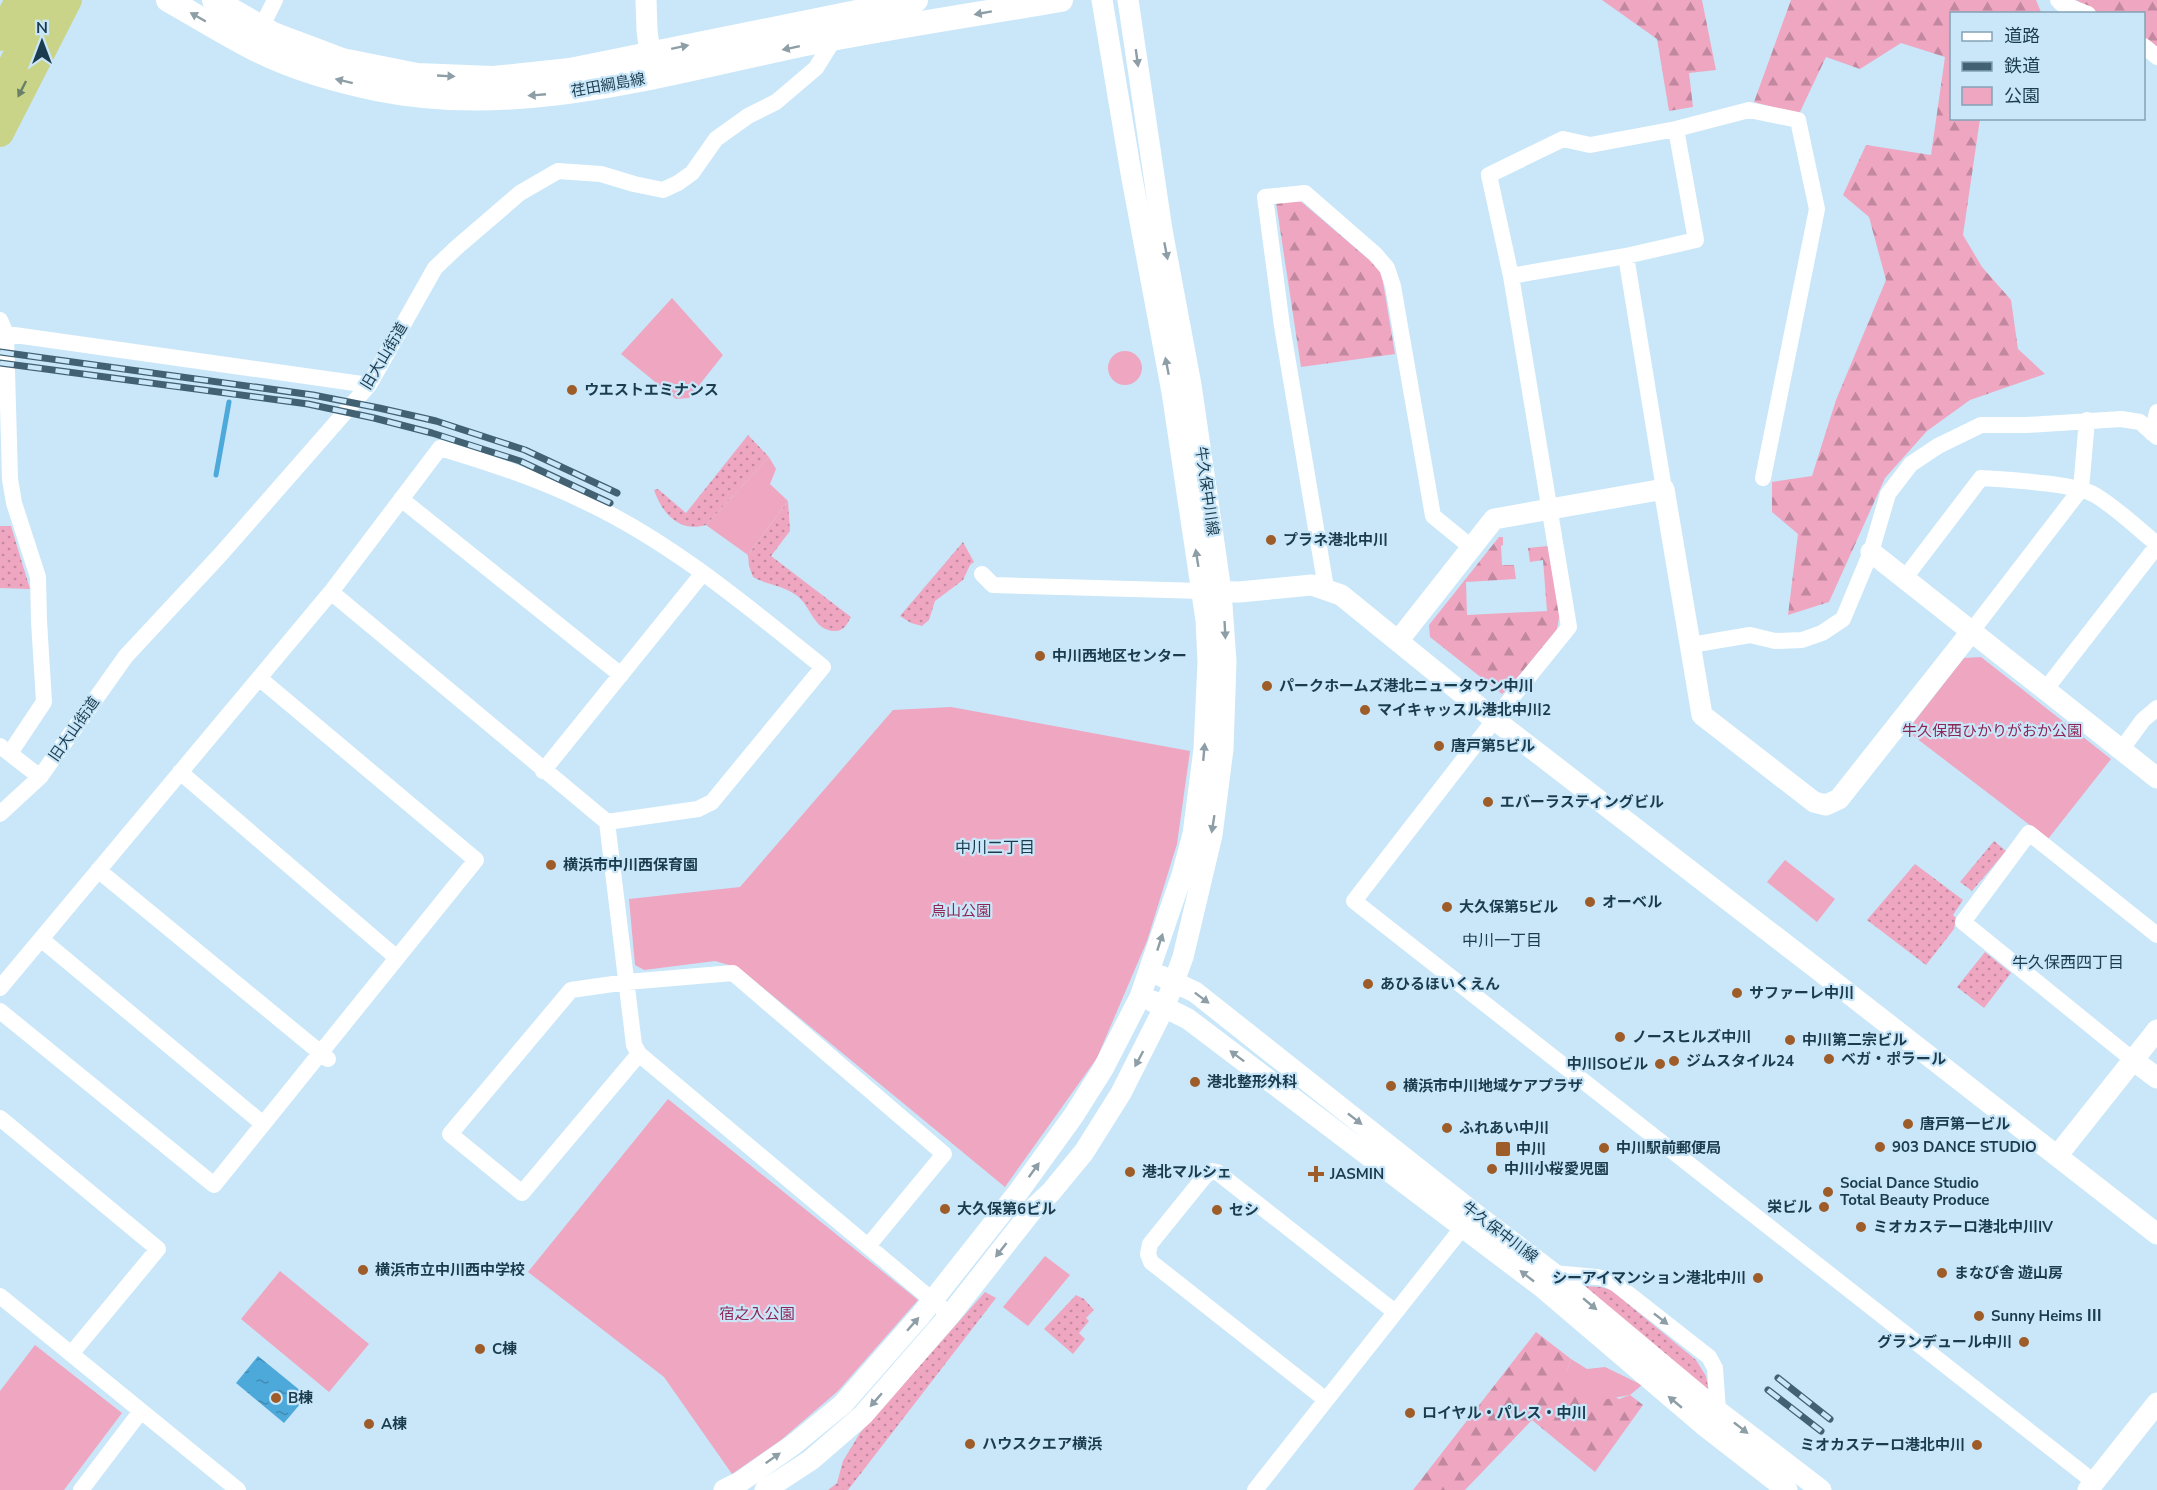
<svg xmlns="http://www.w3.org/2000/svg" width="2157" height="1490" font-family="'Nunito Sans','Noto Sans JP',sans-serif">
	<defs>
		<pattern id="grass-dots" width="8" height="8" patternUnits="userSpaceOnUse" patternTransform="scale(1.5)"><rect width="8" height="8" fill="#efa6c1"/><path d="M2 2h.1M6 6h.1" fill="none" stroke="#c1889f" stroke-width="1.8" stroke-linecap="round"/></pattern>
		<pattern id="forest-firs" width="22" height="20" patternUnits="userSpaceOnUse" patternTransform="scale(1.5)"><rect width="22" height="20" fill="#efa6c1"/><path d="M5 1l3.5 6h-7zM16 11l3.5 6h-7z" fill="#c1889f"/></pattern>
		<pattern id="water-ripples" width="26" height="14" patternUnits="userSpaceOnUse" patternTransform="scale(1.5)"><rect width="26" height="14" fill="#4ea9db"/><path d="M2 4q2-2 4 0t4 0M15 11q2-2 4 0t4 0" fill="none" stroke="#408bb4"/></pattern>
	</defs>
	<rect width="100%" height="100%" fill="#c9e7f9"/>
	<path fill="url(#grass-dots)" d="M748,435L769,457L706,525C679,533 662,513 654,490L658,489L686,513Z
		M788,501L790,531L771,556L851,617C847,624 844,631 835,631C813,631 811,605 796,595C783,585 767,585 753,577L749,566L748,555Z
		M0,526H11L30,589L0,588Z
		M963,542L974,562L970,565L963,580L935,601L929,620L922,626L911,623L900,616Z
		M1994,841L2006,851L1972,891L1960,882Z
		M1915,864L1963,900L1953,915L1956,918L1954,929L1926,965L1867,920Z
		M1985,952L2011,973L1984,1008L1957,987Z
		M1583,1286L1601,1287L1611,1290L1696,1360L1706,1376L1709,1393Z
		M985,1292L996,1298L848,1490H828L837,1483L843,1461L860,1433Z
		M1076,1295L1084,1299L1094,1310L1086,1318L1089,1321L1079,1333L1085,1339L1073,1354L1044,1329Z"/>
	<path fill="url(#forest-firs)" d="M1602,0H1702L1716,70L1689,73L1693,107L1669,111L1657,39Z
		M1791,0H2036L2041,12L2039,14H1952V118L1980,119L1963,235L1982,267L2011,300L2018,349L2045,374L1970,400L1927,431L1885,478L1829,602L1788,615L1798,534L1772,512V482L1812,476L1836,400L1886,280L1869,217L1843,195L1866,145L1931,155L1945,57L1901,43L1860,69L1826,57L1799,114L1754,102Z
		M2076,0H2157V47L2144,39V14L2099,13Z
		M1298,199L1381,270L1395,354L1301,367L1276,202Z
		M1499,537H1503V545L1501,546L1502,565H1514L1516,579L1466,582L1467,615L1547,611L1543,560L1530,562L1528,548L1548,546L1560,611L1557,630L1510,686L1502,694L1430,637L1429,625Z
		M1536,1332L1571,1359L1567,1371L1619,1399L1630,1395L1643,1405L1595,1472L1532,1420L1465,1490H1413Z"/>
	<path fill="#efa6c1" d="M672,298L723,355L689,398L676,399L621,354Z
		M1108 368a17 17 0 1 1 34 0a17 17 0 1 1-34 0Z
		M769,457L776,469L770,484L788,501L748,555L706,525Z
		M1981,657L2111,759L2048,839L1907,731L1964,658Z
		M951,707L1190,751L1177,844L1147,941L1097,1058L1005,1187L739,968L715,961L644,970L635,965L629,899L740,887L893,710Z
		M1785,860L1835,899L1817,922L1767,882Z
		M668,1099L918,1300L838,1391L781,1440L732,1474L664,1377L528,1272Z
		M1045,1256L1070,1275L1028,1326L1003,1307Z
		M280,1271L369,1344L329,1392L241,1319Z
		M35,1345L122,1413L64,1490H0V1391Z
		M1571,1359L1587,1369L1605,1367L1642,1385L1630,1395L1602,1400L1577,1388L1570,1380L1567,1371Z"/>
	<path fill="url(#water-ripples)" d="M258,1356L307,1396L284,1423L236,1383Z"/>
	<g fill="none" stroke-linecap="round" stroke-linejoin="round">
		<path stroke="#4ea9db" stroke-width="5" d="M216,475L229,402"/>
		<path stroke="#fff" stroke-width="16" d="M2058,0L2062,4L2088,14
			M254,35L261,28L275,0
			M2144,46L2157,57
			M1676,129L1749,110L1798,120L1817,209L1763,478
			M1626,256L1664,489
			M1511,276L1626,256L1696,240L1676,129L1590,145L1563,139L1489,175L1511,276L1569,627L1509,701L1354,901L2094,1482
			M0,320L6,334L10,479L14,503L38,577L39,621L44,702L10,753
			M0,333L369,385
			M2152,433L2157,412
			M401,499L621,675
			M982,574L993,585L1202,591
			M1904,579L1981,478C2007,480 2075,483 2095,495C2117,508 2137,528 2157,544
			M1326,588L1282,326L1265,197L1305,193L1375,254L1387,268L1393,286L1433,516L1471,547
			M331,592L607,822L634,1045L639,1054L950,1315
			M1971,632L2081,489L2087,420
			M1691,645L1750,635L1775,641L1802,640L1822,633L1843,619L1871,552L1888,494L1911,464L1938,446L1981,425H2027L2121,419L2140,422L2157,437
			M2045,690L2157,546
			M0,746L40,777
			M2121,750L2143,720L2157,708
			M543,771L703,573
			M180,772L397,958
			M0,814L40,777L126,656L221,554L369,385L435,268L456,248L520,193L558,171L601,174L634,184L663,190L678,183L692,173L716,139L748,116L776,102L816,68L834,39
			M98,870L328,1059
			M41,939L263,1124
			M0,988L331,592L440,448C490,463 539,479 586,502C673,543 748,607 823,667L712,802L698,809L607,822
			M0,1011L214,1185L476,860L259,678
			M639,1054L522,1193L450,1134L571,990L627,982L733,973L944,1154L868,1246
			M2133,1060L1963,922L2029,833L2157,935
			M0,1118L158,1249L71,1354
			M1553,1273L1597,1277L1607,1279L1616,1284L1709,1357L1715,1368L1718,1411
			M0,1296L238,1490
			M1326,1400L1151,1262L1148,1254L1150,1244L1205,1176L1212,1171L1217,1172L1395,1312
			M81,1490L141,1411
			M1255,1490L1470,1218"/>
		<path stroke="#fff" stroke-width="21" d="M646,0L647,30L652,70
			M1871,552L2157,778
			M1208,591L1239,592L1312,585L1341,595L1495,720L1816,968L2157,1234
			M1398,641L1494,519L1664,489L1702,715L1814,802L1826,805L1839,799L1971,632
			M1161,976L1195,992L1474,1213L1553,1273L1718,1411L1821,1490
			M1152,1001L1188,1019L1543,1288L1706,1427L1787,1490
			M2133,1060L2157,1078
			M2057,1156L2157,1030
			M724,1490L740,1482L793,1445L843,1404L921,1315L1019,1191L1074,1115L1103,1069L1140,997L1182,875L1193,834L1204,749L1208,662L1206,620L1172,392L1131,173L1102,0
			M765,1490L811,1460L863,1415L950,1315L1035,1207L1051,1192L1084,1152L1121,1093L1165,1006L1183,957L1202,877L1212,835L1223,749L1226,662L1221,591L1191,385L1162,230L1128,0
			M2088,1490L2157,1403"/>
		<path stroke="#fff" stroke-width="24" d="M168,0C195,15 222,32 249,46C288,67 333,80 376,89C517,118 659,75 796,46C884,28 973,15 1061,0
			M214,0L273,34L342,60L417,75L493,78L570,70L916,0"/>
		<path stroke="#cad488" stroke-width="28" d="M0,37L19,0
			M0,88L46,0
			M0,133L68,0"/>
		<defs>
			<path id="rail" d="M0,352L313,395L379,408L436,421L525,450L617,493
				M0,363L308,404L374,418L432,433L520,461L610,503
				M1778,1378L1830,1419
				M1768,1390L1821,1431"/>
		</defs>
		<use href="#rail" stroke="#426274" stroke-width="7"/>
		<use href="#rail" stroke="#c9e7f9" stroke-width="4.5" stroke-dasharray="14" stroke-linecap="butt"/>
	</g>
	<defs><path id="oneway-solid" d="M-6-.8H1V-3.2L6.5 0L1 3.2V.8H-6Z" transform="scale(1.5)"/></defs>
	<g fill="#8d9ea6">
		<use href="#oneway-solid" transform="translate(983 13) rotate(170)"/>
		<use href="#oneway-solid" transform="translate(198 17) rotate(-150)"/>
		<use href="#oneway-solid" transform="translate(680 47) rotate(-12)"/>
		<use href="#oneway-solid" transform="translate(791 48) rotate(168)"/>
		<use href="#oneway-solid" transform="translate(1137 58) rotate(82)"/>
		<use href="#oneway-solid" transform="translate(446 76) rotate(3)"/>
		<use href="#oneway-solid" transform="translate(344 81) rotate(-166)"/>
		<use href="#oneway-solid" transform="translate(537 95) rotate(175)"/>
		<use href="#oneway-solid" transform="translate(1166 251) rotate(79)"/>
		<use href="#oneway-solid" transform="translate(1167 366) rotate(-101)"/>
		<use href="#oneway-solid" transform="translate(1197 558) rotate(-99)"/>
		<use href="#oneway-solid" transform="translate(1225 630) rotate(87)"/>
		<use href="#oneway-solid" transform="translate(1204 752) rotate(-85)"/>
		<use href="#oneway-solid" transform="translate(1213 824) rotate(99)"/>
		<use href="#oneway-solid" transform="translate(1160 942) rotate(-72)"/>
		<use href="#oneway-solid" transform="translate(1202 998) rotate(37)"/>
		<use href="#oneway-solid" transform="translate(1237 1056) rotate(-143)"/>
		<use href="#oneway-solid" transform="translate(1139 1059) rotate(118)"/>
		<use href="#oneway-solid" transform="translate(1355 1119) rotate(38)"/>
		<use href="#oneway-solid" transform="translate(1034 1170) rotate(-54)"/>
		<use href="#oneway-solid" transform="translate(1001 1250) rotate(128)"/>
		<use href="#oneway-solid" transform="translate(1527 1276) rotate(-142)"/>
		<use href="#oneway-solid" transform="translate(1590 1304) rotate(40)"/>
		<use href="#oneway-solid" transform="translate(1661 1319) rotate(38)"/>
		<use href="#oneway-solid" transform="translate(913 1324) rotate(-49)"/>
		<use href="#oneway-solid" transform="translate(876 1400) rotate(131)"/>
		<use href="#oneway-solid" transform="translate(1675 1402) rotate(-140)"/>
		<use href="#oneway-solid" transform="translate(1741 1428) rotate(38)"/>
		<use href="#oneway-solid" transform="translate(773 1458) rotate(-35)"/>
	</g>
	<use fill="#6a8068" href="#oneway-solid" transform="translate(22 89) rotate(117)"/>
	<g fill="#9e5c29" stroke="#c9e7f9" stroke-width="2">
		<circle cx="572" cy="390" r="6"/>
		<circle cx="1271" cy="540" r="6"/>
		<circle cx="1040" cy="656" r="6"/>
		<circle cx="1267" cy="686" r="6"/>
		<circle cx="1365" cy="710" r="6"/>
		<circle cx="1439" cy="746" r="6"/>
		<circle cx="1488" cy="802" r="6"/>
		<circle cx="551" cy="865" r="6"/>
		<circle cx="1590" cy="902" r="6"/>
		<circle cx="1447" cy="907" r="6"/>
		<circle cx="1368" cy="984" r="6"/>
		<circle cx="1737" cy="993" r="6"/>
		<circle cx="1620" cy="1037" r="6"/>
		<circle cx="1790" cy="1040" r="6"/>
		<circle cx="1829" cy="1059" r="6"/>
		<circle cx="1674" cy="1061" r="6"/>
		<circle cx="1660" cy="1064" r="6"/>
		<circle cx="1195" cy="1082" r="6"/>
		<circle cx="1391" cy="1086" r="6"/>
		<circle cx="1908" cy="1124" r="6"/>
		<circle cx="1447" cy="1128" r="6"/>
		<circle cx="1880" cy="1147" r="6"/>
		<circle cx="1604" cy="1148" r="6"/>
		<rect x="1495" y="1141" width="16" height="16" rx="3"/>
		<circle cx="1492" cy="1169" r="6"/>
		<circle cx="1130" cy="1172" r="6"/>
		<path d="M1313 1165h6v6h6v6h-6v6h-6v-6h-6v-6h6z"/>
		<circle cx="1828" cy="1192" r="6"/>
		<circle cx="1824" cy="1207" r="6"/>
		<circle cx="945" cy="1209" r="6"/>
		<circle cx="1217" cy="1210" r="6"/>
		<circle cx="1861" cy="1227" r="6"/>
		<circle cx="363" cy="1270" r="6"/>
		<circle cx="1942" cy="1273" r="6"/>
		<circle cx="1758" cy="1278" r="6"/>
		<circle cx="1979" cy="1316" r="6"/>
		<circle cx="2024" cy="1342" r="6"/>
		<circle cx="480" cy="1349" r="6"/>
		<circle cx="276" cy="1398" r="6"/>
		<circle cx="1410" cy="1413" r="6"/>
		<circle cx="369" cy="1424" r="6"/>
		<circle cx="970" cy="1444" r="6"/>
		<circle cx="1977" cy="1445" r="6"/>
	</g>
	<g text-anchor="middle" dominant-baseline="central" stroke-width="4.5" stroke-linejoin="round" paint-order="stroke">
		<g font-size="15" fill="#1b3c4e" stroke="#c9e7f9">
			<text transform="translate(608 85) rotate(-10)">荏田綱島線</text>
			<text transform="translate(384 356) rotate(-59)">旧大山街道</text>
			<text transform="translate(1207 491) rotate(82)">牛久保中川線</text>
			<text transform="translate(74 729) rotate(-55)">旧大山街道</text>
			<text transform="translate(1500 1232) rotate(37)">牛久保中川線</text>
		</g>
		<g font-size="15" font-weight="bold" fill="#1b3c4e" stroke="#c9e7f9" text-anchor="start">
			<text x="584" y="390">ウエストエミナンス</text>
			<text x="1283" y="540">プラネ港北中川</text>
			<text x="1052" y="656">中川西地区センター</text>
			<text x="1279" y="686">パークホームズ港北ニュータウン中川</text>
			<text x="1377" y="710">マイキャッスル港北中川2</text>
			<text x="1451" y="746">唐戸第5ビル</text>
			<text x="1500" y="802">エバーラスティングビル</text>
			<text x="563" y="865">横浜市中川西保育園</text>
			<text x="1602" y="902">オーベル</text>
			<text x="1459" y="907">大久保第5ビル</text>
			<text x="1380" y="984">あひるほいくえん</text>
			<text x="1749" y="993">サファーレ中川</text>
			<text x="1632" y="1037">ノースヒルズ中川</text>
			<text x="1802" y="1040">中川第二宗ビル</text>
			<text x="1841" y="1059">ベガ・ポラール</text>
			<text x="1686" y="1061">ジムスタイル24</text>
			<text x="1648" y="1064" text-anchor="end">中川SOビル</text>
			<text x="1207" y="1082">港北整形外科</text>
			<text x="1403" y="1086">横浜市中川地域ケアプラザ</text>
			<text x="1920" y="1124">唐戸第一ビル</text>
			<text x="1459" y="1128">ふれあい中川</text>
			<text x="1892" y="1147">903 DANCE STUDIO</text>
			<text x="1616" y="1148">中川駅前郵便局</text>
			<text x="1516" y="1149">中川</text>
			<text x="1504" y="1169">中川小桜愛児園</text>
			<text x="1142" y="1172">港北マルシェ</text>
			<text x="1330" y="1174">JASMIN</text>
			<text x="1840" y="1183">Social Dance Studio<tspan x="1840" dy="17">Total Beauty Produce</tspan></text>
			<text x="1812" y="1207" text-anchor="end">栄ビル</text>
			<text x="957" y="1209">大久保第6ビル</text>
			<text x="1229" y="1210">セシ</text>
			<text x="1873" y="1227">ミオカステーロ港北中川IV</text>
			<text x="375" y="1270">横浜市立中川西中学校</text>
			<text x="1954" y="1273">まなび舎 遊山房</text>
			<text x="1746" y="1278" text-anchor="end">シーアイマンション港北中川</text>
			<text x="1991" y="1316">Sunny Heims Ⅲ</text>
			<text x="2012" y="1342" text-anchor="end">グランデュール中川</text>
			<text x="492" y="1349">C棟</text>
			<text x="288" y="1398">B棟</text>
			<text x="1422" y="1413">ロイヤル・パレス・中川</text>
			<text x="381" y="1424">A棟</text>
			<text x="982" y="1444">ハウスクエア横浜</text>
			<text x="1965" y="1445" text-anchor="end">ミオカステーロ港北中川</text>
		</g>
		<g font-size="15" fill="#8b2656" stroke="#c9e7f9">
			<text x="1992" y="731">牛久保西ひかりがおか公園</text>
			<text x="961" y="911">烏山公園</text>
			<text x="757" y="1314">宿之入公園</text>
		</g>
		<g font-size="16" fill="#1b3c4e" stroke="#c9e7f9">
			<text x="995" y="848">中川二丁目</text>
			<text x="1502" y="941">中川一丁目</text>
			<text x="2068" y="963">牛久保西四丁目</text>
		</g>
	</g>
	<rect x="1950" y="12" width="195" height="108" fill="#c9e7f9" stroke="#83a3b5" stroke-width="1.5"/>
	<rect x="1962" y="32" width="30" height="9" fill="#ffffff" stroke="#83a3b5" stroke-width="1.5"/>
	<text x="2004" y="42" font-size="18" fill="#1b3c4e">道路</text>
	<rect x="1962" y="62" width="30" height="9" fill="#426274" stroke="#83a3b5" stroke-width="1.5"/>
	<text x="2004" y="72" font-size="18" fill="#1b3c4e">鉄道</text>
	<rect x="1962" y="87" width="30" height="18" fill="#efa6c1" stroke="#83a3b5" stroke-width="1.5"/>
	<text x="2004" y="102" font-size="18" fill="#1b3c4e">公園</text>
	<g transform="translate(42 42)" stroke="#c9e7f9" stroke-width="4.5" paint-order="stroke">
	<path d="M0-4.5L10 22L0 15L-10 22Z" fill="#1b3c4e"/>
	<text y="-9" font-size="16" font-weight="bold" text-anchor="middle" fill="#1b3c4e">N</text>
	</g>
</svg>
